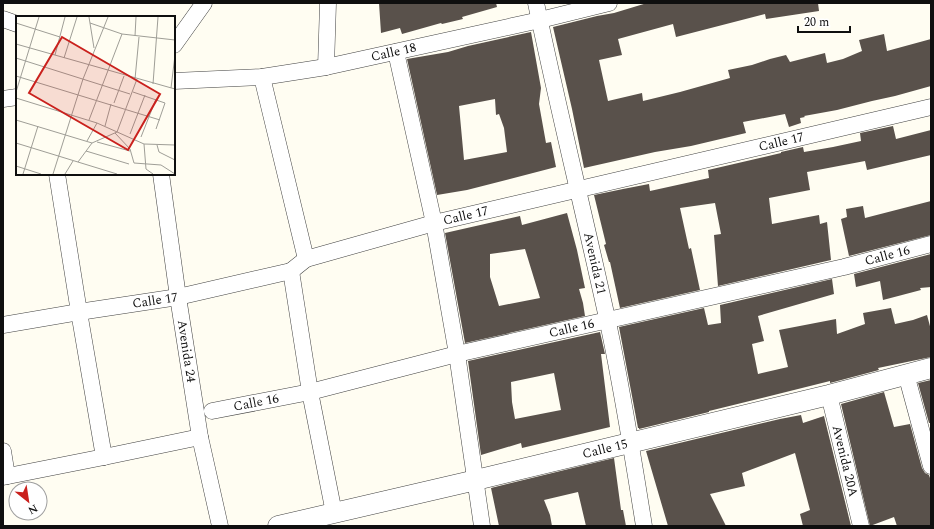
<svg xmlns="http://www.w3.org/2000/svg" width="934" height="529" font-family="Spectral,serif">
	<rect width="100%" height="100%" fill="#fffdf2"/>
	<path fill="#59514b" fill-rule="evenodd" d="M379,3H496L497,7L462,17L463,19L442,24L441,23L402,34L400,28L381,33Z
		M647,3H818L819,11L766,19L765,14L676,37L673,24L618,39L622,55L599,60L608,101L642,93L643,101L680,92L730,78L728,70L752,65L770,59L786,55L790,62L825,53L827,63L843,59L862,51L859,40L884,34L887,51L931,39V86L895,96L872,101L837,110L804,116L805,117L800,118L801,123L789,127L785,114L743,122L746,133L691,146L655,152L584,168L572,109L553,27L597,16L614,13Z
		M531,32L541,88L539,104L546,143L551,142L556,167L467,190L437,195L407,59L448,52L468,46ZM495,99L496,115L499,114L504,128L507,152L464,160L459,106Z
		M893,126L896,139L931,130V155L867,170L865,161L807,172L810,190L769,198L772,224L819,215L820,224L827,222L831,260L718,286L714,235L721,234L715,203L680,208L689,249L691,248L700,290L620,308L610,262H609L604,245L606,244L594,195L623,189L649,184L650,191L709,178L708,170L781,153V152L803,147L804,152L833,147L861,141L860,133Z
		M931,201V235L849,256L841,219L847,217L846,209L863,206L865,218Z
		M567,213L577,250L585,288L579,289L583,303L585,316L465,343L445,233L520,216L522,225ZM525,249L540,298L499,306L490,277V254Z
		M931,254V287L920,288L921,290L883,300L880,281L856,287L854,274Z
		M832,279L834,294L758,316L764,341L752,344L758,374L788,367L779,330L836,319L837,334L865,324L863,313L891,308L895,324L913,320L927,315L931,330V357L878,368L879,370L830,383V381L810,386L709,411V412L639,429V428H638L619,327L704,308L708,325L721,323L720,305Z
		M600,332L605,354H601L610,427L522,448L521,443L481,455L468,361ZM554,373L561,410L515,419L512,402L511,382Z
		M931,380V423H929L918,383Z
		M884,392L894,427L910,424L922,468L925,473L929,475L931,481V526H897L894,517L870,526L841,404Z
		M801,415L803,423L824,416L851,526H803L800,514L810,510L795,453L742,473L745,486L710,494L726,526H668L646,451L780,419Z
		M614,458L621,510H623L626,526H586L578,492L544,500L550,515L552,526H499L491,488Z"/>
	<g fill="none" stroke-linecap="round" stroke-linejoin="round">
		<defs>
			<g id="minor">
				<path id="s1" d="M536,3C558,108 584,213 607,318C622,387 633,457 644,526"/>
				<path d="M3,19L17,24"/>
				<path d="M174,45L204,3"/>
				<path d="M396,52L434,223L457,354L482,526"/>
				<path d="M326,67L328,3"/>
				<path d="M262,77L306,259"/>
				<path id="s2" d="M174,81L262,77L326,67L540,20L609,3"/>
				<path d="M3,99L17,97"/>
				<path d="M57,174L79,312L104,457"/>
				<path id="s3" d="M161,174L178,297L200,437L220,526"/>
				<path d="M291,271L310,392L334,513"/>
				<path id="s4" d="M3,325L79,312L178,297L291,271L306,259L434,223L931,107"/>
				<path d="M906,374L931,466"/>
				<path id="s5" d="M829,395L861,526"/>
				<path id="s6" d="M212,411L310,392L457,354L844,267L931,244"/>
				<path d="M3,451L7,476"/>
				<path d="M3,477L104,457L200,437"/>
			</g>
			<g id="tertiary">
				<path id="s7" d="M278,526L476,480L829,395L931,368"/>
			</g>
		</defs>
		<use href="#minor" stroke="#424242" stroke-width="17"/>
		<use href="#tertiary" stroke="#424242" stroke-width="21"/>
		<use href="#minor" stroke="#fff" stroke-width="16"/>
		<use href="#tertiary" stroke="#fff" stroke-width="20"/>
	</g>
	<g text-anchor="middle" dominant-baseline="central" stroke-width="4" stroke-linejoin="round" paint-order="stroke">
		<g font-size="13" fill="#0f0f0f" stroke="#fff">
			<text stroke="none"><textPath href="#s2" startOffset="222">Calle 18</textPath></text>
			<text stroke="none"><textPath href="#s4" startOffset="802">Calle 17</textPath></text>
			<text stroke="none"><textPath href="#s4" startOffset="478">Calle 17</textPath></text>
			<text stroke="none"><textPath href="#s6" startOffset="693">Calle 16</textPath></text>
			<text stroke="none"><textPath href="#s1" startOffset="267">Avenida 21</textPath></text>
			<text stroke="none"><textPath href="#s4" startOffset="154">Calle 17</textPath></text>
			<text stroke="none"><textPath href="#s6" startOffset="369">Calle 16</textPath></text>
			<text stroke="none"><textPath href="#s3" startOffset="179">Avenida 24</textPath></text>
			<text stroke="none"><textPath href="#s6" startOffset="45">Calle 16</textPath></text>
			<text stroke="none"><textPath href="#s7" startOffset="336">Calle 15</textPath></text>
			<text stroke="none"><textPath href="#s5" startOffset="68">Avenida 20A</textPath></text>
		</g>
	</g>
	<g transform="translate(16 16)">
		<rect width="159" height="159" fill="#fffdf2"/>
		<path fill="none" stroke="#9f9e97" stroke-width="1" d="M73,1L78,32M0,7L44,21M74,7L106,18L159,24M119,20L120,1M0,28L159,73M39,39L49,1M0,42L114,78M48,42L61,1M0,60L144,104M119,63L123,21M137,68L142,1M155,72L159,39M0,76L23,1M117,76L149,87L140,113M0,82L81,107L128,128L159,129M98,87L108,60M0,104L76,127M73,104L106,18M89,110L95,88M99,117L114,133L118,147L145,149L159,158M114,118L129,79M125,121L140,83M71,125L81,107M81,126L114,135M0,127L101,158M128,128L130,153L137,158M141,129L143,136L159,144M70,135L113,148M62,146L76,127L101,116L121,63M0,150L25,158M7,158L22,110M37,158L67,63L92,1M49,158L57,145"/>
		<path fill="#ca211d" fill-opacity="0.15" stroke="#ca211d" stroke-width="2" d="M46,21L144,78L112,134L13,77Z"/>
		<rect width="159" height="159" fill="none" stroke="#0f0f0f" stroke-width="2"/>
	</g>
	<rect width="934" height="529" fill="none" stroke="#0f0f0f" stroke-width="8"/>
	<g transform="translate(28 501) rotate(150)"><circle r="19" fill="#ffffff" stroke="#9f9f9f"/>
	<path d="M0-3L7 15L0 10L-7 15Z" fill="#ca211d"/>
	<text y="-6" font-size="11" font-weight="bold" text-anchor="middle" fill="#0f0f0f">N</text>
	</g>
	<path d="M798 26v6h52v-6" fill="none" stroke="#0f0f0f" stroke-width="2"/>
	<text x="804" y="26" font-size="12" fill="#0f0f0f" stroke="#ffffff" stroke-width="3" paint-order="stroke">20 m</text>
</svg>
